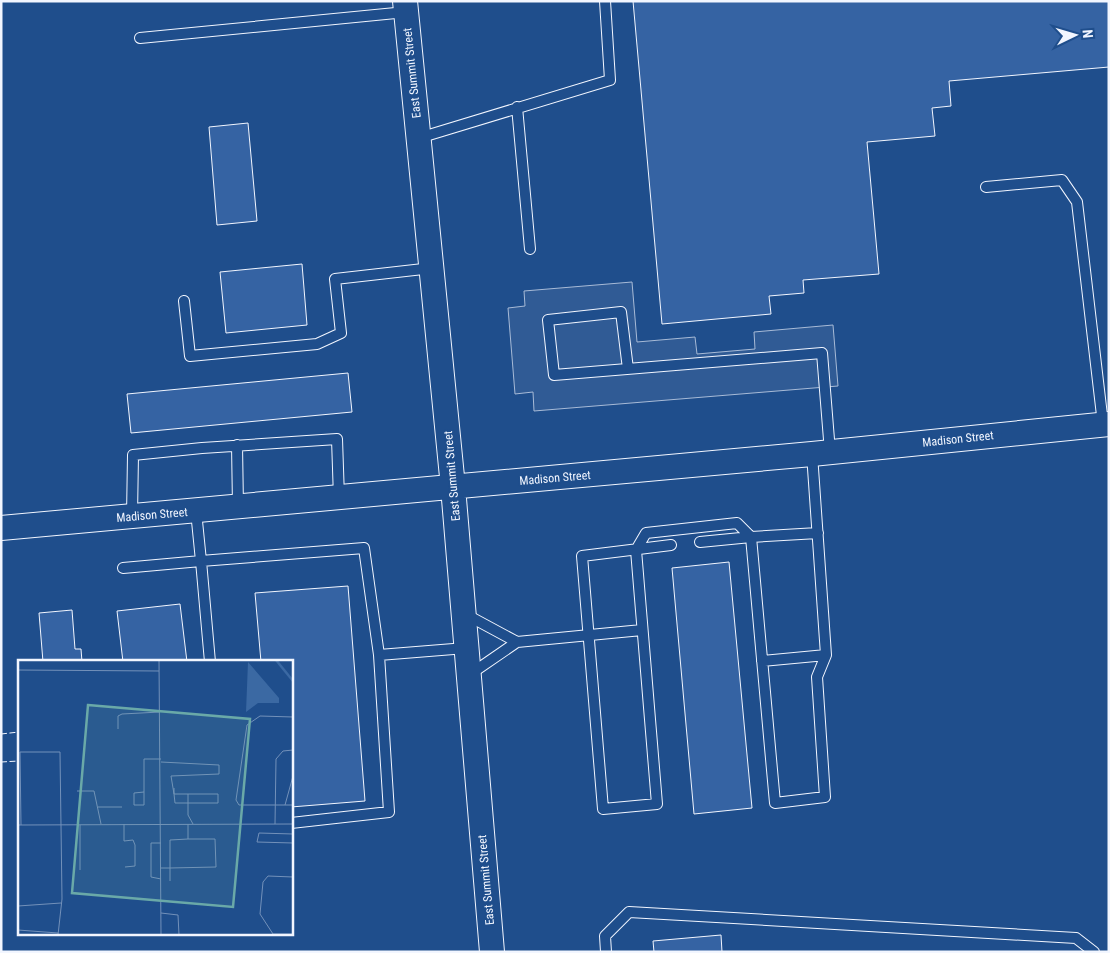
<svg xmlns="http://www.w3.org/2000/svg" width="1110" height="953" font-family="'Roboto Condensed',sans-serif">
	<rect width="100%" height="100%" fill="#1f4e8c"/>
	<path fill="#305b95" stroke="#a8bbd7" d="M632,282L637,342L695,337L697,354L755,349L754,332L833,325L838,386L534,411L533,392L515,394L508,308L525,306L524,291Z"/>
	<path fill="#3563a3" stroke="#f2f6ff" d="M633,1H1109V67L949,81L951,106L932,108L935,136L867,142L879,274L803,280L804,293L769,296L771,314L662,324Z
		M248,123L257,221L217,225L209,127Z
		M302,264L307,325L226,333L220,272Z
		M348,373L352,412L131,433L127,394Z
		M729,562L752,808L694,814L672,568Z
		M348,586L365,801L291,807V662H261L255,593Z
		M180,604L187,662H123L117,611Z
		M72,610L75,649H81L82,662H43L39,613Z
		M721,935L722,952H654L653,941Z"/>
	<g fill="none" stroke-linecap="round" stroke-linejoin="round">
		<defs>
			<path id="service" d="M140,38L406,12
				M517,107L530,249
				M419,138L610,80L605,1
				M986,187L1062,180L1077,202L1103,424
				M184,301L190,356L317,344L341,333L335,279L432,268
				M628,369L621,312L548,320L554,375L822,353L830,452
				M237,445L238,507
				M196,511L201,561L364,548L379,655L466,648
				M132,516L133,455L202,448L337,439L339,498
				M700,542L751,537L818,533
				M671,545L582,556L603,809L657,804L636,550L646,533L737,523L751,537L775,803L825,797L817,677L826,655L812,454
				M123,568L201,561L210,662
				M465,614L517,642
				M762,661L826,655
				M469,675L517,642L642,630
				M291,823L389,812L379,655
				M606,952L605,936L629,912L1076,938L1094,952"/>
			<path id="tertiary" d="M405,1L453,487L492,952
				M1,528L812,454L1109,424"/>
		</defs>
		<use href="#service" stroke="#f2f6ff" stroke-width="12"/>
		<use href="#tertiary" stroke="#f2f6ff" stroke-width="26"/>
		<use href="#service" stroke="#1f4e8c" stroke-width="10"/>
		<use href="#tertiary" stroke="#1f4e8c" stroke-width="24"/>
		<path stroke="#f2f6ff" stroke-width="1" stroke-dasharray="6 2.5" stroke-linecap="butt" d="M1,734L19,732
			M1,762L19,761"/>
	</g>
	<g text-anchor="middle" dominant-baseline="central" stroke-width="4" stroke-linejoin="round" paint-order="stroke">
		<g font-size="12" fill="#f2f6ff" stroke="#1f4e8c">
			<text transform="translate(412 73) rotate(-96)">East Summit Street</text>
			<text transform="translate(958 439) rotate(-6)">Madison Street</text>
			<text transform="translate(452 476) rotate(-95)">East Summit Street</text>
			<text transform="translate(555 478) rotate(-5)">Madison Street</text>
			<text transform="translate(152 515) rotate(-5)">Madison Street</text>
			<text transform="translate(486 880) rotate(-95)">East Summit Street</text>
		</g>
	</g>
	<g transform="translate(18 660)">
		<rect width="275" height="275" fill="#1f4e8c"/>
		<path d="M230,2L261,38V43H240L228,52Z" fill="#3b69a3"/>
		<path fill="none" stroke="#3b69a3" stroke-width="2.5" d="M258,0L275,21"/>
		<path fill="none" stroke="#7391ba" stroke-width="1" d="M141,0L143,275M0,10L141,11M275,57L242,56L229,65L218,140L221,145H275M100,69V56L104,54L142,52M143,102L201,105V114L153,116L156,134H200V143H157L156,134V128M59,131H76L83,164M126,132L116,133V145H126V99H143M170,134V155L175,164M267,145L275,116M80,147H104M106,164V181L115,180L117,185V206L107,207M257,164L258,99L265,91L275,90M1,165L275,164M3,165L2,92H42L44,239L40,275M62,165V210M275,174L241,173L239,182L275,183M143,183H133V217L143,219M143,208H152V180L170,179V164M275,217L250,216L245,222L242,254L255,274H275M152,221V208L198,207L197,179H170M0,246L43,243M143,253L160,255L161,275M0,270L40,273"/>
		<path fill="#6aa9a8" fill-opacity="0.15" stroke="#6aa9a8" stroke-width="2.5" d="M70,45L232,59L215,247L54,233Z"/>
		<rect width="275" height="275" fill="none" stroke="#f2f6ff" stroke-width="2.5"/>
	</g>
	<rect width="1110" height="953" fill="none" stroke="#f2f6ff" stroke-width="5"/>
	<g transform="translate(1075 35) rotate(85)" stroke="#1f4e8c" stroke-width="4" paint-order="stroke">
	<path d="M0-4L9 19L0 12L-9 19Z" fill="#f2f6ff"/>
	<text y="-8" font-size="14" font-weight="bold" text-anchor="middle" fill="#f2f6ff">N</text>
	</g>
</svg>
